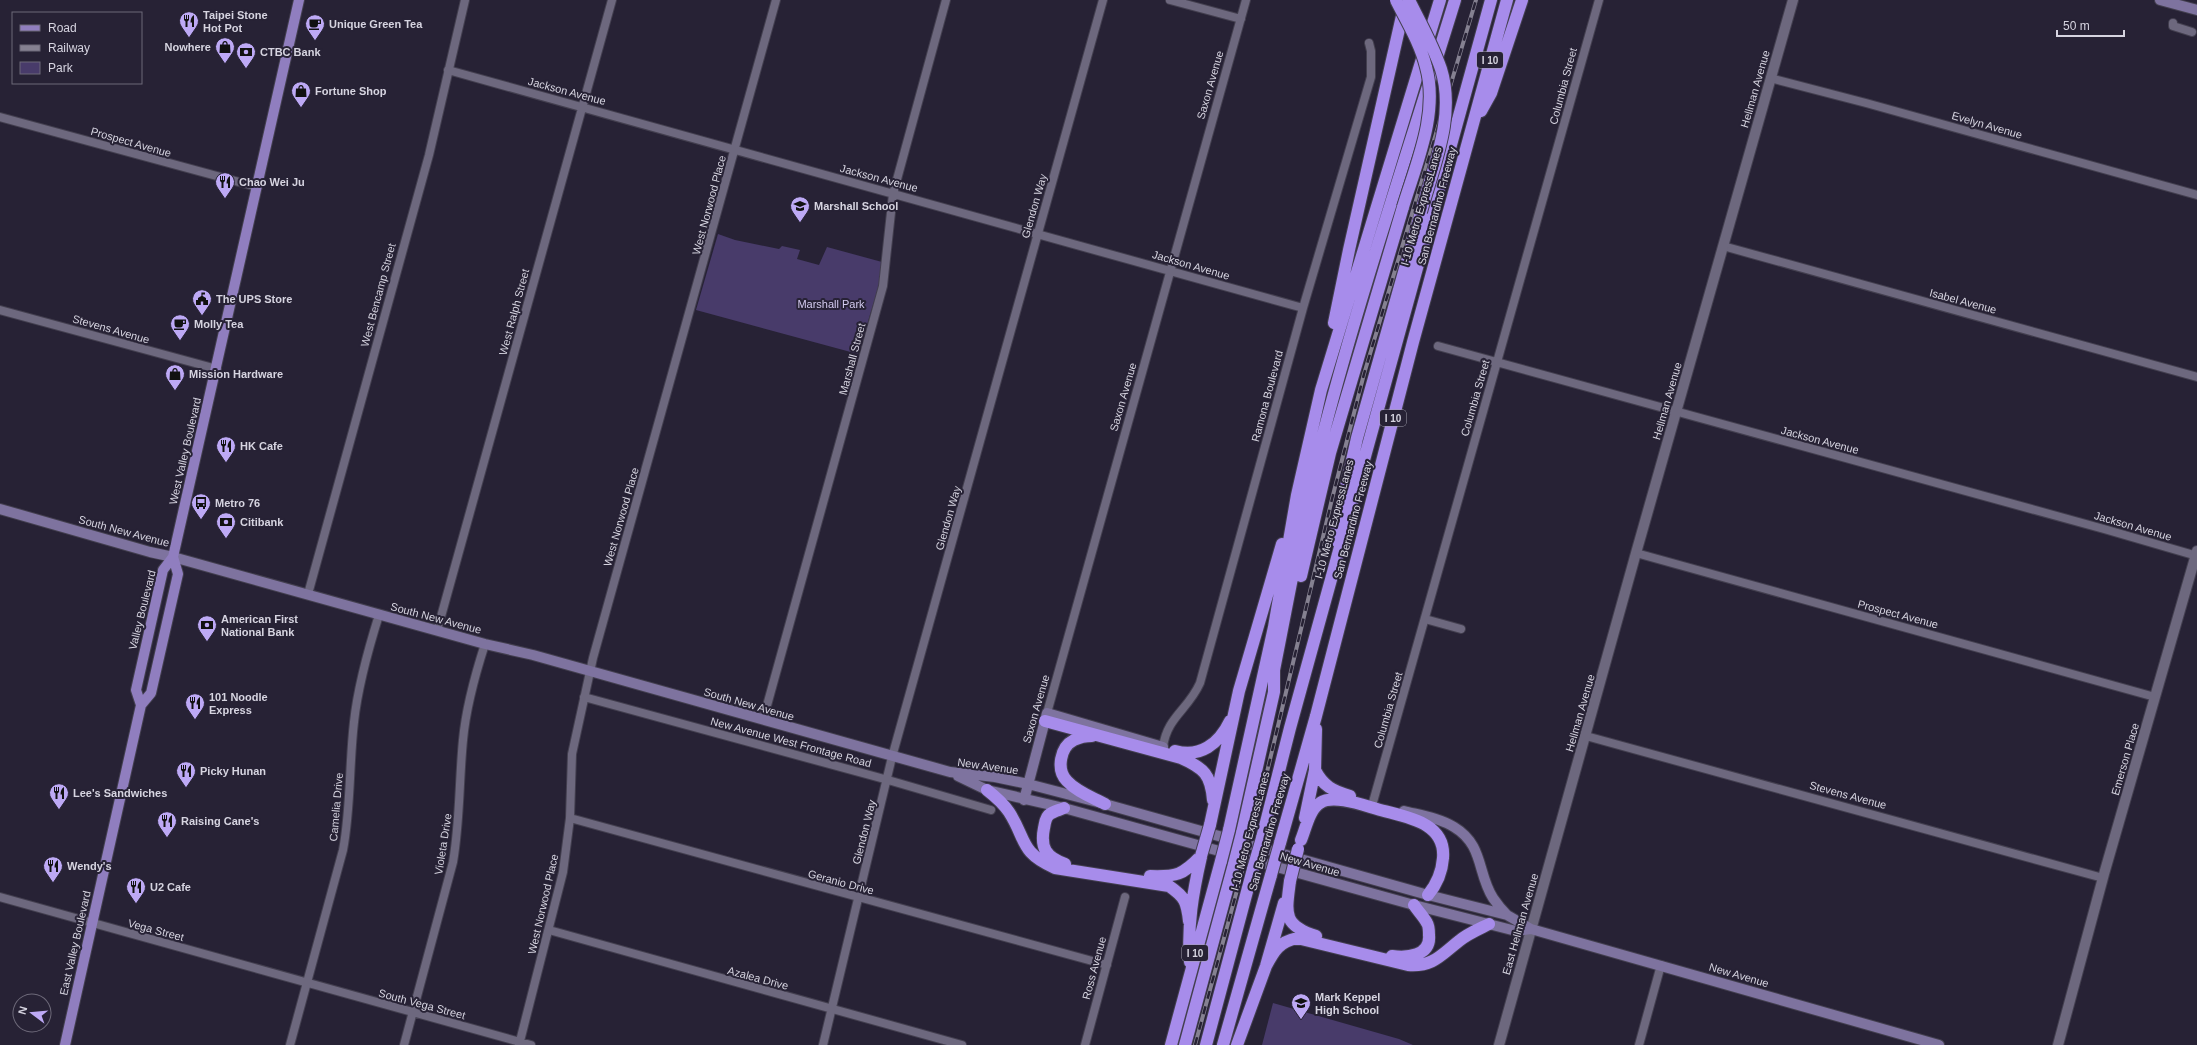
<svg xmlns="http://www.w3.org/2000/svg" width="2197" height="1045" font-family="Arial,sans-serif">
	<rect width="100%" height="100%" fill="#272235"/>
	<path fill="#483b6a" d="M718,234L735,240L779,249L782,246L800,250L797,259L819,265L827,247L882,262L880,282L858,354L696,310Z
		M1273,1003L1399,1039L1413,1045H1262Z"/>
	<g fill="none" stroke-linecap="round" stroke-linejoin="round">
		<defs>
			<path id="minor" d="M1170,0L1241,19
				M2173,23V26L2192,32
				M448,70L1303,308
				M1770,78L1866,103L2197,195
				M0,117L257,187
				M1723,246L2197,377
				M0,310L217,369
				M1438,346L2104,529L2197,556
				M1636,553L2155,697
				M308,594L429,155L465,0
				M1425,619L1461,629
				M437,631L612,0
				M584,697L888,780L991,810
				M1047,713L1246,0
				M763,720L883,286L893,194L946,0
				M1586,736L2103,878
				M1163,747C1167,717 1188,710 1200,683L1303,308L1371,77V51L1369,43
				M1373,802L1599,0
				M570,818L1107,965
				M0,897L531,1045
				M549,930L962,1045
				M290,1045L343,850C351,808 349,765 354,722C358,685 368,650 379,615
				M404,1045L453,862C460,822 459,781 463,740C466,707 475,675 485,644
				M519,1045L563,872L570,818L572,754L593,658L776,0
				M823,1045L892,757L1103,0
				M1085,1045L1125,897
				M1639,1045L1661,965"/>
			<path id="tertiary" d="M1499,1045L1636,553L1793,0
				M2058,1045L2104,874L2197,551"/>
			<path id="secondary" d="M2160,0L2197,10
				M0,509L150,552L173,557L485,644L533,655L950,772L995,777L1028,784L1105,804L1428,895L1507,915L1531,929L1939,1045
				M958,776L987,790L1064,808L1414,905L1516,931L1531,929
				M1024,800L1047,713L1163,747
				M1404,811C1420,815 1440,818 1454,827C1484,845 1477,873 1493,898C1497,904 1502,910 1507,915"/>
			<path id="primary" d="M141,705L136,690L163,570L173,557L299,0
				M65,1045L141,705L151,693L178,574L173,557"/>
			<path id="motorway" d="M1481,111L1491,93L1522,0
				M1334,323L1349,250L1404,7
				M1334,540L1357,438L1421,212
				M1301,576L1330,453L1403,207
				M1045,721L1181,758C1204,768 1211,775 1213,800
				M1092,736C1086,736 1080,737 1074,740C1060,747 1056,770 1067,781C1077,792 1092,797 1105,804
				M1175,751C1200,758 1219,744 1230,721
				M1315,770C1323,786 1333,791 1350,796
				M987,790C996,797 1003,803 1009,812C1027,840 1019,852 1055,868L1169,886C1185,897 1187,902 1189,921
				M1064,808C1060,810 1054,811 1050,814C1045,817 1045,824 1044,828C1040,848 1046,857 1065,864
				M1305,818L1315,770L1316,729
				M1210,825L1239,691L1282,544
				M1229,830L1274,627L1297,495L1321,390L1440,0
				M1242,833L1274,692V670C1290,590 1304,510 1324,431C1362,286 1411,143 1455,0
				M1262,838L1290,728L1491,0
				M1301,840C1306,828 1309,810 1320,803C1333,794 1363,805 1377,809C1404,817 1446,821 1443,858C1442,872 1437,884 1428,895
				M1280,843L1316,716L1413,342L1507,0
				M1150,876C1176,877 1183,875 1201,856
				M1290,881C1286,913 1282,925 1316,936
				M1392,956C1407,958 1431,956 1429,935C1429,931 1429,926 1427,923C1424,917 1418,911 1414,905
				M1190,962C1187,926 1193,892 1201,857
				M1266,966C1274,951 1279,942 1297,938L1408,965C1433,967 1441,955 1459,941C1467,934 1479,929 1489,924
				M1171,1045L1221,861
				M1185,1045L1234,864
				M1206,1045L1253,869
				M1223,1045L1271,875
				M1237,1045L1266,966L1284,903"/>
		</defs>
		<use href="#minor" stroke="#433f4f" stroke-width="10"/>
		<use href="#tertiary" stroke="#433f4f" stroke-width="12"/>
		<use href="#secondary" stroke="#433f4f" stroke-width="12"/>
		<use href="#primary" stroke="#433f4f" stroke-width="12"/>
		<use href="#motorway" stroke="#433f4f" stroke-width="14"/>
		<use href="#minor" stroke="#6d687e" stroke-width="8"/>
		<use href="#tertiary" stroke="#6d687e" stroke-width="10"/>
		<use href="#secondary" stroke="#7e739f" stroke-width="10"/>
		<use href="#primary" stroke="#907ebf" stroke-width="10"/>
		<use href="#motorway" stroke="#a78ceb" stroke-width="12"/>
		<defs>
			<path id="rail" d="M1195,1045L1252,835L1332,499L1364,374L1476,0"/>
		</defs>
		<use href="#rail" stroke="#858191" stroke-width="4"/>
		<use href="#rail" stroke="#272235" stroke-width="2.5" stroke-dasharray="8" stroke-linecap="butt"/>
		<defs>
			<path id="motorway-bridge" d="M1396,0C1407,22 1420,43 1426,67C1439,113 1416,164 1403,207
				M1409,0C1420,22 1433,45 1441,69C1456,116 1433,167 1421,212
				M1201,856L1210,825
				M1221,861L1229,830
				M1234,864L1242,833
				M1253,869L1262,838
				M1271,875L1280,843
				M1290,881L1298,849"/>
		</defs>
		<use href="#motorway-bridge" stroke="#433f4f" stroke-width="14" stroke-linecap="butt"/>
		<use href="#motorway-bridge" stroke="#a78ceb" stroke-width="12"/>
	</g>
	<defs>
		<symbol id="restaurant-pin" viewBox="-11 -11 22 30"><path d="M0 17L-7.5 6A9.5 9.5 0 1 1 7.5 6Z" fill="#bda9f5" stroke="#272235"/><path d="M-5-6h1v4h1v-4h1v4h1v-4h1v5L-1.5 .5V6h-2V.5L-5-1ZM5-6V6H3V1.5H1.5Q1.5-4 5-6Z" fill="#111"/></symbol>
		<symbol id="cafe-pin" viewBox="-11 -11 22 30"><path d="M0 17L-7.5 6A9.5 9.5 0 1 1 7.5 6Z" fill="#bda9f5" stroke="#272235"/><path d="M-5.5-4.5H6V0H3Q3 3.5 0 3.5H-2.5Q-5.5 3.5-5.5 0ZM3-3.2v2h1.7v-2ZM-6 4.5H4V6H-6Z" fill="#111"/></symbol>
		<symbol id="shop-pin" viewBox="-11 -11 22 30"><path d="M0 17L-7.5 6A9.5 9.5 0 1 1 7.5 6Z" fill="#bda9f5" stroke="#272235"/><path d="M-5-2.5h2.3a2.7 3.5 0 0 1 5.4 0H5L5.5 6h-11ZM-1.5-2.5h3a1.5 2.3 0 0 0-3 0Z" fill="#111"/></symbol>
		<symbol id="bank-pin" viewBox="-11 -11 22 30"><path d="M0 17L-7.5 6A9.5 9.5 0 1 1 7.5 6Z" fill="#bda9f5" stroke="#272235"/><path d="M-6-4H6V4H-6ZM0-2.3a2.3 2.3 0 1 0 0 4.6a2.3 2.3 0 1 0 0-4.6Z" fill="#111"/></symbol>
		<symbol id="school-pin" viewBox="-11 -11 22 30"><path d="M0 17L-7.5 6A9.5 9.5 0 1 1 7.5 6Z" fill="#bda9f5" stroke="#272235"/><path d="M0-5L7-2L0 1L-7-2ZM-4 1L0 2.5L4 1V4Q0 6-4 4Z" fill="#111"/></symbol>
		<symbol id="civic-pin" viewBox="-11 -11 22 30"><path d="M0 17L-7.5 6A9.5 9.5 0 1 1 7.5 6Z" fill="#bda9f5" stroke="#272235"/><path d="M-.6-6.5H3V-4.5H.6V-3L4-1V1h2V6H-6V1h2V-1L-.6-3ZM-1.2 2.5V6h2.4V2.5Z" fill="#111"/></symbol>
		<symbol id="bus-pin" viewBox="-11 -11 22 30"><path d="M0 17L-7.5 6A9.5 9.5 0 1 1 7.5 6Z" fill="#bda9f5" stroke="#272235"/><path d="M-5-6H5V4H4V6H2V4H-2V6H-4V4H-5ZM-3.5-4V0h7V-4ZM-3.5 1.2v1.5H-2V1.2ZM2 1.2v1.5H3.5V1.2Z" fill="#111"/></symbol>
	</defs>
	<g fill-rule="evenodd">
		<use href="#restaurant-pin" x="178" y="10" width="22" height="30"/>
		<use href="#cafe-pin" x="304" y="13" width="22" height="30"/>
		<use href="#shop-pin" x="214" y="36" width="22" height="30"/>
		<use href="#bank-pin" x="235" y="41" width="22" height="30"/>
		<use href="#shop-pin" x="290" y="80" width="22" height="30"/>
		<use href="#restaurant-pin" x="214" y="171" width="22" height="30"/>
		<use href="#school-pin" x="789" y="195" width="22" height="30"/>
		<use href="#civic-pin" x="191" y="288" width="22" height="30"/>
		<use href="#cafe-pin" x="169" y="313" width="22" height="30"/>
		<use href="#shop-pin" x="164" y="363" width="22" height="30"/>
		<use href="#restaurant-pin" x="215" y="435" width="22" height="30"/>
		<use href="#bus-pin" x="190" y="492" width="22" height="30"/>
		<use href="#bank-pin" x="215" y="511" width="22" height="30"/>
		<use href="#bank-pin" x="196" y="614" width="22" height="30"/>
		<use href="#restaurant-pin" x="184" y="692" width="22" height="30"/>
		<use href="#restaurant-pin" x="175" y="760" width="22" height="30"/>
		<use href="#restaurant-pin" x="48" y="782" width="22" height="30"/>
		<use href="#restaurant-pin" x="156" y="810" width="22" height="30"/>
		<use href="#restaurant-pin" x="42" y="855" width="22" height="30"/>
		<use href="#restaurant-pin" x="125" y="876" width="22" height="30"/>
		<use href="#school-pin" x="1290" y="992" width="22" height="30"/>
	</g>
	<g text-anchor="middle" dominant-baseline="central" stroke-width="4" stroke-linejoin="round" paint-order="stroke">
		<g fill="#272235" stroke="#a29fad" stroke-width="1">
			<rect x="1477" y="52" width="26" height="16" rx="3"/>
			<rect x="1380" y="410" width="26" height="16" rx="3"/>
			<rect x="1182" y="945" width="26" height="16" rx="3"/>
		</g>
		<g font-size="10" font-weight="bold" fill="#d6d4e0">
			<text x="1490" y="60">I 10</text>
			<text x="1393" y="418">I 10</text>
			<text x="1195" y="953">I 10</text>
		</g>
		<g font-size="11" font-weight="bold" fill="#d6d4e0" stroke="#272235" text-anchor="start">
			<text x="203" y="15">Taipei Stone<tspan x="203" dy="13">Hot Pot</tspan></text>
			<text x="329" y="24">Unique Green Tea</text>
			<text x="211" y="47" text-anchor="end">Nowhere</text>
			<text x="260" y="52">CTBC Bank</text>
			<text x="315" y="91">Fortune Shop</text>
			<text x="239" y="182">Chao Wei Ju</text>
			<text x="814" y="206">Marshall School</text>
			<text x="216" y="299">The UPS Store</text>
			<text x="194" y="324">Molly Tea</text>
			<text x="189" y="374">Mission Hardware</text>
			<text x="240" y="446">HK Cafe</text>
			<text x="215" y="503">Metro 76</text>
			<text x="240" y="522">Citibank</text>
			<text x="221" y="619">American First<tspan x="221" dy="13">National Bank</tspan></text>
			<text x="209" y="697">101 Noodle<tspan x="209" dy="13">Express</tspan></text>
			<text x="200" y="771">Picky Hunan</text>
			<text x="73" y="793">Lee's Sandwiches</text>
			<text x="181" y="821">Raising Cane's</text>
			<text x="67" y="866">Wendy's</text>
			<text x="150" y="887">U2 Cafe</text>
			<text x="1315" y="997">Mark Keppel<tspan x="1315" dy="13">High School</tspan></text>
		</g>
		<g font-size="11" fill="#d6d4e0" stroke="#272235">
			<text transform="translate(1210 85) rotate(-74)">Saxon Avenue</text>
			<text transform="translate(1563 86) rotate(-75)">Columbia Street</text>
			<text transform="translate(1755 89) rotate(-74)">Hellman Avenue</text>
			<text transform="translate(567 91) rotate(15)">Jackson Avenue</text>
			<text transform="translate(1987 125) rotate(16)">Evelyn Avenue</text>
			<text transform="translate(131 142) rotate(16)">Prospect Avenue</text>
			<text transform="translate(879 178) rotate(15)">Jackson Avenue</text>
			<text transform="translate(709 205) rotate(-75)">West Norwood Place</text>
			<text transform="translate(1034 206) rotate(-74)">Glendon Way</text>
			<text transform="translate(1421 206) rotate(-74)">I-10 Metro ExpressLanes</text>
			<text transform="translate(1437 206) rotate(-75)">San Bernardino Freeway</text>
			<text transform="translate(1191 265) rotate(16)">Jackson Avenue</text>
			<text transform="translate(378 295) rotate(-75)">West Bencamp Street</text>
			<text transform="translate(1963 301) rotate(15)">Isabel Avenue</text>
			<text transform="translate(514 312) rotate(-75)">West Ralph Street</text>
			<text transform="translate(111 329) rotate(16)">Stevens Avenue</text>
			<text transform="translate(852 359) rotate(-75)">Marshall Street</text>
			<text transform="translate(1267 396) rotate(-75)">Ramona Boulevard</text>
			<text transform="translate(1123 397) rotate(-74)">Saxon Avenue</text>
			<text transform="translate(1475 398) rotate(-74)">Columbia Street</text>
			<text transform="translate(1667 401) rotate(-74)">Hellman Avenue</text>
			<text transform="translate(1820 440) rotate(15)">Jackson Avenue</text>
			<text transform="translate(185 451) rotate(-77)">West Valley Boulevard</text>
			<text transform="translate(621 517) rotate(-74)">West Norwood Place</text>
			<text transform="translate(948 518) rotate(-74)">Glendon Way</text>
			<text transform="translate(1334 519) rotate(-75)">I-10 Metro ExpressLanes</text>
			<text transform="translate(1353 520) rotate(-75)">San Bernardino Freeway</text>
			<text transform="translate(2133 526) rotate(16)">Jackson Avenue</text>
			<text transform="translate(124 531) rotate(15)">South New Avenue</text>
			<text transform="translate(142 610) rotate(-76)">Valley Boulevard</text>
			<text transform="translate(1898 614) rotate(15)">Prospect Avenue</text>
			<text transform="translate(436 618) rotate(15)">South New Avenue</text>
			<text transform="translate(749 704) rotate(16)">South New Avenue</text>
			<text transform="translate(1036 709) rotate(-74)">Saxon Avenue</text>
			<text transform="translate(1388 710) rotate(-74)">Columbia Street</text>
			<text transform="translate(1580 713) rotate(-74)">Hellman Avenue</text>
			<text transform="translate(791 742) rotate(15)">New Avenue West Frontage Road</text>
			<text transform="translate(2125 759) rotate(-74)">Emerson Place</text>
			<text transform="translate(988 766) rotate(8)">New Avenue</text>
			<text transform="translate(1848 795) rotate(15)">Stevens Avenue</text>
			<text transform="translate(336 807) rotate(-85)">Camelia Drive</text>
			<text transform="translate(1250 831) rotate(-75)">I-10 Metro ExpressLanes</text>
			<text transform="translate(864 832) rotate(-76)">Glendon Way</text>
			<text transform="translate(1269 832) rotate(-74)">San Bernardino Freeway</text>
			<text transform="translate(443 844) rotate(-81)">Violeta Drive</text>
			<text transform="translate(1310 864) rotate(16)">New Avenue</text>
			<text transform="translate(841 882) rotate(15)">Geranio Drive</text>
			<text transform="translate(543 904) rotate(-77)">West Norwood Place</text>
			<text transform="translate(1520 924) rotate(-74)">East Hellman Avenue</text>
			<text transform="translate(156 930) rotate(15)">Vega Street</text>
			<text transform="translate(75 943) rotate(-77)">East Valley Boulevard</text>
			<text transform="translate(1094 968) rotate(-75)">Ross Avenue</text>
			<text transform="translate(1739 975) rotate(16)">New Avenue</text>
			<text transform="translate(758 978) rotate(15)">Azalea Drive</text>
			<text transform="translate(422 1004) rotate(15)">South Vega Street</text>
		</g>
		<g font-size="11" fill="#d4cbf0" stroke="#272235">
			<text x="831" y="304">Marshall Park</text>
		</g>
	</g>
	<rect x="12" y="12" width="130" height="72" fill="#272235" stroke="#6d6979"/>
	<rect x="20" y="25" width="20" height="6" fill="#907ebf" stroke="#6d6979"/>
	<text x="48" y="32" font-size="12" fill="#d6d4e0">Road</text>
	<rect x="20" y="45" width="20" height="6" fill="#858191" stroke="#6d6979"/>
	<text x="48" y="52" font-size="12" fill="#d6d4e0">Railway</text>
	<rect x="20" y="62" width="20" height="12" fill="#483b6a" stroke="#6d6979"/>
	<text x="48" y="72" font-size="12" fill="#d6d4e0">Park</text>
	<g transform="translate(32 1013) rotate(286)"><circle r="19" fill="#272235" stroke="#6d6979"/>
	<path d="M0-3L7 15L0 10L-7 15Z" fill="#bda9f5"/>
	<text y="-6" font-size="11" font-weight="bold" text-anchor="middle" fill="#d6d4e0">N</text>
	</g>
	<path d="M2057 30v6h67v-6" fill="none" stroke="#d6d4e0" stroke-width="2"/>
	<text x="2063" y="30" font-size="12" fill="#d6d4e0" stroke="#272235" stroke-width="3" paint-order="stroke">50 m</text>
</svg>
